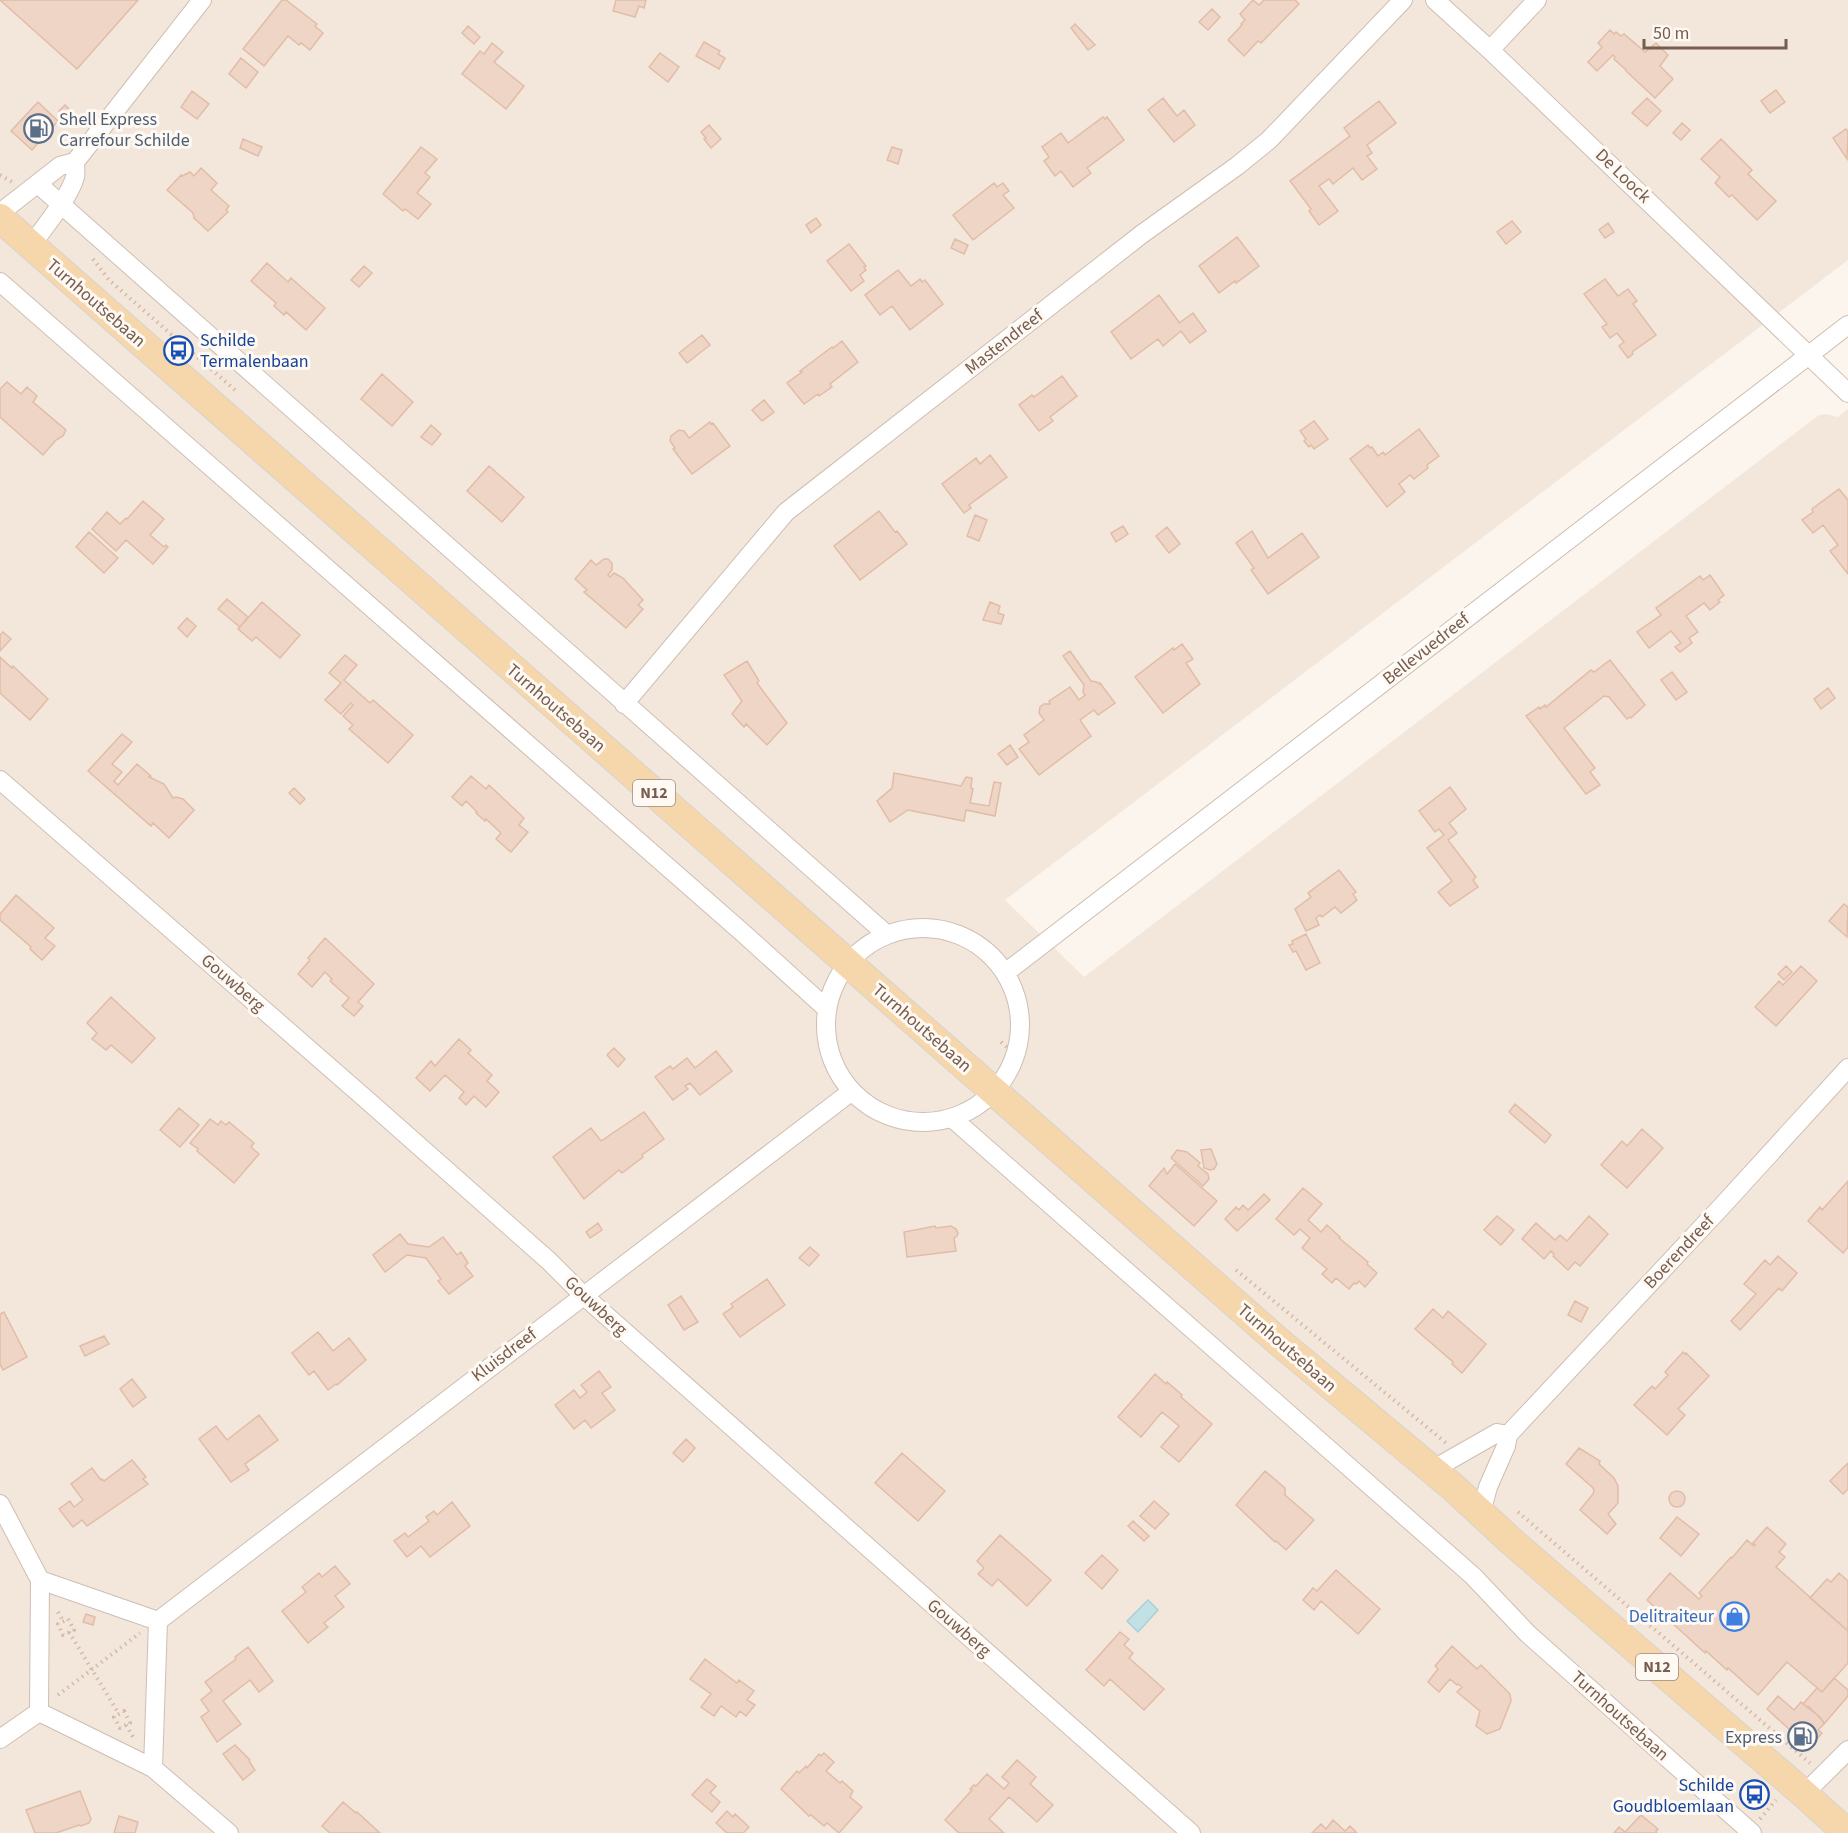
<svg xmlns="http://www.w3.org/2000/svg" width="1848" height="1833" font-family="'Source Sans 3',sans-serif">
	<rect width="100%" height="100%" fill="#fcf5ed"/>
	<path fill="#f3e7db" d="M0,0H1848V260L1005,900L1084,977L1819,415L1826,414L1838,417L1848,409V1833H0Z"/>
	<path fill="#c2e1e5" stroke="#a8d0d6" stroke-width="1.5" d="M1148,1600L1158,1610L1138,1632L1127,1621Z"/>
	<path fill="#efd5c6" stroke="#e1bca7" stroke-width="1.5" d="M0,0H138L77,69Z
		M282,0H286L317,24L315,26L323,33L310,50L301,43L299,45L288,36L264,66L243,49Z
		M616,0H646L644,8L639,6L635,17L613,11Z
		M1253,0L1259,5L1264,0H1295L1299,4L1261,43L1258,41L1244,56L1228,40L1242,25L1241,24L1245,20L1240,14Z
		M1212,9L1220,17L1208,30L1199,22Z
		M1075,24L1095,45L1088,50L1071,28Z
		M468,26L480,37L474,44L462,33Z
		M1610,30L1614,34L1616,32L1621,36L1624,34L1645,52L1656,43L1668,55L1660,66L1673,79L1655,98L1626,71V70L1614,59L1615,57L1613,55L1597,71L1588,62L1602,47L1598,43Z
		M704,42L720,51L718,54L725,58L719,69L696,56Z
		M492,43L503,52L494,62L524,86L506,109L462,74L480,51L484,54Z
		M660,53L679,67L668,82L649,67Z
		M241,58L258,72L246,88L229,74Z
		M1776,90L1785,102L1770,113L1761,101Z
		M192,91L209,104L197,119L181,107Z
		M1163,98L1177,116L1184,110L1195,125L1174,142L1148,110Z
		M1647,98L1661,111L1647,126L1632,113Z
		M1379,101L1396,123L1367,145L1372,153L1367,156L1377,169L1362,180L1353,168L1333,184L1329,179L1319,186L1338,211L1319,225L1309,211L1311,209L1290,181L1350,136L1344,128Z
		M38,102L58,121L32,150L11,131Z
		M65,105L71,111L66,116L59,111Z
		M1103,117L1105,119L1107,117L1124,140L1087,168L1091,173L1073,187L1061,171L1055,176L1044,161L1049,157L1042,147L1061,133L1068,143Z
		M1682,123L1690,130L1681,140L1673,133Z
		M709,125L721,139L711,148L704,139L706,138L701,132Z
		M1846,129L1848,131L1847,159L1833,138Z
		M243,139L262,147L258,156L240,148Z
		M1721,139L1752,170L1748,174L1776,201L1757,220L1732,195L1729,197L1715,183L1720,177L1701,159Z
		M421,147L437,159L425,173L430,177L417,193L431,204L418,219L405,209L403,211L383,194Z
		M892,147L902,150L898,164L887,160Z
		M201,168L217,183L211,190L229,206L226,210L228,212L208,231L194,218L193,213L167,190L181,175L182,176L190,172L194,176Z
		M994,183L997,187L1003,183L1009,191L1003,195L1014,208L973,240L953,215Z
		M816,218L821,225L811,233L806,225Z
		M1512,221L1521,232L1506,244L1497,232Z
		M1608,223L1614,232L1605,238L1599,230Z
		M1237,237L1259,266L1236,283L1235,281L1219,293L1199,266Z
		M955,239L968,245L964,254L951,248Z
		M849,244L866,266L864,267L866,270L860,275L864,281L851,291L827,261Z
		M267,263L288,282L291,278L325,308L306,330L286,312L284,315L274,306L276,303L251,281Z
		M364,266L372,273L359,287L351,280Z
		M898,270L911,286L920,279L922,282L925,280L943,304L910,330L892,306L880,315L865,295Z
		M1605,279L1618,296L1628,289L1637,301L1633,304L1656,335L1632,352L1633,354L1628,358L1619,346L1624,342L1617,333L1610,338L1602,327L1607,324L1584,294Z
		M1159,295L1179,322V323L1193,313L1206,331L1190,343L1181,331L1163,346L1158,339L1131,359L1111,332Z
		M702,335L710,345L687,363L679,353Z
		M842,341L858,362L830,384L832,387L819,396L818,394L804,404L787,383L802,372L800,371L832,347L833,348Z
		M382,374L413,402L392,426L361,399Z
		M1062,376L1077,396L1050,417L1053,421L1039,431L1019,405L1032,395L1034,397Z
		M7,382L21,394L27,387L37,396L33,402L66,430L63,436L56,440L43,455L0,417V389Z
		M764,400L774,412L762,421L752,410Z
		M1314,421L1328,439L1314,449L1311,445L1309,447L1304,441L1306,439L1300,431Z
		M710,422L711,424L713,423L730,446L692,474L673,449L675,448L670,441L671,436L679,430L684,431L689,438Z
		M431,425L441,434L432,445L421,437Z
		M1419,429L1439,456L1427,465L1428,468L1414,479L1410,475L1399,484L1405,492L1387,507L1350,459L1368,445L1370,448L1372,447L1378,456L1383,452L1385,455Z
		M990,455L1007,477L969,505L971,508L964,513L942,484L976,458L980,464Z
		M489,466L524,497L502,522L467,491Z
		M1839,489L1848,500V574L1830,551L1838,545L1823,525L1813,533L1802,520L1813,512L1812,509Z
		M143,501L164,519L150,535L164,547L166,545L168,547L153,564L126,540L116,551L92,529L107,512L120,524L126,518L127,519Z
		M879,511L895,532L897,531L907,544L860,580L834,546Z
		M975,515L987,520L979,541L967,536Z
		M1123,526L1128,534L1116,542L1111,533Z
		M1167,527L1180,544L1169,553L1156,536Z
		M1252,531L1268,558L1302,533L1319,557L1268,594L1251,570L1254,568L1236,543Z
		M89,532L118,558L104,573L76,547Z
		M604,559H608L612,563V570L608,575L610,577L614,573L623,578L643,600L638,605L643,609L626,628L584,592L587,590L575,579L591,560L596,565Z
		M1710,575L1724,595L1718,600L1720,602L1710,610L1704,603L1686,616L1698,632L1689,638L1692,643L1680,652L1675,647L1681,643L1671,631L1649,648L1637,632L1661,615L1656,608L1700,576L1703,580Z
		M227,599L248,617L240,627L218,609Z
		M262,602L300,635L280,658L256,637L252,641L238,629Z
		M990,602L1000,606L998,613L1004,615L1001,624L983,620Z
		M187,618L196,626L187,637L178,628Z
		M3,632L11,639L0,651V635Z
		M1182,644L1193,659L1186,663L1200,684L1163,713L1135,677L1173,648L1174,650Z
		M1070,651L1091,681L1097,682L1099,684L1100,683L1115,703L1098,715L1094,710L1080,720L1091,736L1039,775L1019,749L1029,742L1024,735L1044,720L1039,713L1040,707L1044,704H1050L1049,701L1070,687L1079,700L1085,695L1083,692L1084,685L1063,656Z
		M345,655L357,665L344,680L370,703L373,700L413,735L388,763L349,729L353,725L343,716L353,705L351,703L341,714L325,700L341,683L329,673Z
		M0,657L12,668L13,666L48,699L30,720L0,693Z
		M1610,660L1645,705L1631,718L1630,717L1627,719L1609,697L1604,696L1564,728L1595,768L1590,772L1600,785L1586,794L1526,716L1539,707L1540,709L1545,705L1546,707L1591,670L1594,672Z
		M747,661L759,681L757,683L787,723L767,745L746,724L744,727L732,714L742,701L724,675Z
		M1672,672L1687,692L1676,700L1661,680Z
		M1828,688L1835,698L1821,709L1814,699Z
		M122,734L132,742L112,764L122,772L114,781L118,785L137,764L151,776L149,777L164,784L173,798L176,797L183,799L194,810L169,838L153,823L151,826L88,771Z
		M1010,745L1018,757L1007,765L998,754Z
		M894,773L961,786L966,777L972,778L971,788L973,789L970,803L989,806L994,782L1001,783L995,816L966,810L964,821L908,810L890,822L877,801L892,788Z
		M471,776L486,789L489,785L524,818L519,825L528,832L511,852L496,839L501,833L486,819L485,821L476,813L477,812L466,801L462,806L452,797Z
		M1450,787L1466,809L1449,823L1457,833L1448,840L1476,877L1473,880L1478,887L1450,906L1438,892L1452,881L1427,848L1444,835L1439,829L1435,832L1419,811Z
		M294,788L305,799L300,804L289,793Z
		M1339,870L1356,892L1353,894L1357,900L1341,913L1335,907L1322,917L1320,915L1316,918L1319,925L1306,931L1295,909L1311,897L1308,893Z
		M16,895L54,928L45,938L55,946L42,960L30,949L31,947L0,920V914Z
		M1844,904L1848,907L1847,937L1829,921Z
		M1306,934L1320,963L1306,970L1296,951L1293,952L1289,945L1293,944L1292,941Z
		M325,938L374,984L358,1002L363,1006L354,1016L342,1006L349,998L330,981L332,979L325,972L312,987L298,974L310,960L308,958Z
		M1786,966L1792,972L1784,980L1778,974Z
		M1801,966L1817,981L1776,1026L1755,1007L1779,981L1783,985Z
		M111,997L155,1038L132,1063L111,1045L106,1050L92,1039L97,1033L87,1023Z
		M459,1039L471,1050L468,1053L492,1075L487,1081L499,1092L486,1107L474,1096L466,1105L459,1098L464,1092L445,1075L430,1091L416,1078L431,1061L435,1066Z
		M614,1048L625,1059L618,1067L607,1055Z
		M716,1051L732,1071L700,1095L690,1083L685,1086L688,1089L673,1100L655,1077L670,1066L673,1069L687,1058L695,1068Z
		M1515,1104L1551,1135L1545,1143L1509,1112Z
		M179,1108L199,1125L180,1147L160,1130Z
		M644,1112L664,1139L642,1155L643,1157L622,1173L619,1170L584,1199L553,1157L591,1128L601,1141Z
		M210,1119L218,1125L221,1121L226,1125L229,1122L254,1143L251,1147L259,1154L234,1183L197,1151L198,1149L190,1143Z
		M1642,1129L1663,1148L1627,1188L1601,1165L1622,1141L1627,1146Z
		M1211,1149L1217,1164L1214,1169L1210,1170L1204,1168L1201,1150Z
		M1177,1150L1187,1152L1200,1163L1198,1166L1208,1174L1209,1179L1203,1186L1171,1158Z
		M1175,1164L1217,1201L1194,1226L1149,1186L1164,1168L1167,1174Z
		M1848,1181V1247L1843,1253L1808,1221L1820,1207L1822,1210Z
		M1303,1188L1322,1204L1308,1220L1321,1232L1327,1225L1340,1237L1339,1238L1368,1262L1367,1264L1377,1273L1365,1287L1359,1281L1356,1284L1354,1283L1349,1289L1336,1278L1332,1283L1322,1274L1327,1269L1302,1248L1310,1238L1300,1229L1294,1235L1276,1219Z
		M1264,1194L1270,1200L1237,1231L1225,1219L1236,1207L1239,1210L1243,1205L1248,1210Z
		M1497,1216L1514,1230L1501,1245L1484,1230Z
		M1589,1216L1608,1234L1580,1266L1575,1262L1568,1270L1553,1256L1554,1254L1551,1251L1544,1259L1522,1239L1536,1223L1555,1240L1560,1235L1567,1241Z
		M598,1223L602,1230L590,1238L586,1232Z
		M935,1226L936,1228L951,1226L956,1229L958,1233L957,1236L954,1238L956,1251L907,1257L904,1232Z
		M400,1234L408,1244L429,1247L443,1237L457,1255L461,1252L468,1263L465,1266L473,1276L449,1294L438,1281L441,1279L426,1258L407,1255L385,1272L373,1255Z
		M810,1247L819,1255L809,1266L799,1258Z
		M1778,1256L1797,1273L1782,1291L1779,1288L1740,1330L1731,1321L1756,1294L1744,1284L1765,1260L1770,1265Z
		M767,1279L785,1305L740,1337L723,1314L733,1307L731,1304Z
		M681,1296L698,1322L684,1330L668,1305Z
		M1575,1301L1588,1308L1581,1322L1568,1315Z
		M1433,1309L1443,1318L1448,1311L1486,1344L1462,1373L1452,1364L1453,1362L1415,1329Z
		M4,1312L27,1357L3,1370L0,1364V1314Z
		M318,1332L333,1351L349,1338L366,1360L337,1385L336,1384L328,1390L314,1371L309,1375L292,1353Z
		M104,1336L109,1344L85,1356L80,1346Z
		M1683,1352L1685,1354L1686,1353L1709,1376L1678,1409L1685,1415L1667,1435L1634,1405L1652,1386L1655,1389L1668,1375L1665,1372Z
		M599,1371L611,1387L602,1393L615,1410L591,1428L585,1420L574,1429L555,1405L574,1390L580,1398L587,1392L581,1385Z
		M1155,1374L1166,1384L1167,1382L1182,1395L1181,1397L1212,1424L1179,1462L1161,1447L1179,1426L1162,1412L1141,1437L1118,1417Z
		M132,1379L146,1397L133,1407L120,1389Z
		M259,1415L278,1440L245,1464L249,1470L231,1482L199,1439L216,1426L227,1440Z
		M686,1439L695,1448L683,1462L673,1453Z
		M1579,1448L1600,1461L1599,1464L1614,1478L1618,1486V1503L1608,1514L1616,1524L1607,1534L1580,1510L1593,1494L1594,1491L1593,1488L1566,1464Z
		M902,1453L945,1491L918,1521L875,1483Z
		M132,1460L146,1477L143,1479L148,1484L87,1526L82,1520L73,1527L59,1509L70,1501L74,1507L83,1500L71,1484L92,1468L101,1480L102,1479L104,1481Z
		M1848,1463V1489L1843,1494L1830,1481Z
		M1265,1471L1285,1488V1495L1314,1520L1286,1550L1276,1541L1275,1542L1236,1505Z
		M1669 1499a8 8 0 1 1 16 0a8 8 0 1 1-16 0Z
		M1154,1501L1169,1514L1155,1529L1140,1516Z
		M452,1502L470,1526L430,1557L421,1546L407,1557L394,1541L405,1533L408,1537L429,1521L426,1517L434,1511L437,1515Z
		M1677,1517L1699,1534L1681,1556L1660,1538Z
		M1133,1521L1149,1536L1144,1541L1128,1526Z
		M1767,1527L1786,1544L1779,1552L1785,1557L1776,1567L1848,1631V1663L1822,1692L1787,1662L1758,1695L1728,1668L1727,1670L1706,1651L1705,1653L1647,1600L1670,1573L1699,1599L1702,1596L1699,1593L1731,1557L1732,1558L1747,1540L1754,1546L1755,1545L1753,1543Z
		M1000,1535L1051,1580L1027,1606L998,1579L992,1586L978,1574L984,1568L977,1561Z
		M1102,1555L1118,1570L1102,1589L1085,1573Z
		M335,1566L350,1584L335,1596L344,1607L324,1623L328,1627L308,1643L282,1611L306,1592L302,1587L319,1573L322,1577Z
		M1336,1570L1380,1609L1358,1634L1321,1601L1314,1610L1303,1600L1313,1588L1317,1591Z
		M1839,1573L1848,1581V1631L1810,1598L1827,1579L1831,1582Z
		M86,1614L95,1617L93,1625L83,1622Z
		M1120,1632L1129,1639L1124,1645L1133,1653L1129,1658L1164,1689L1144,1710L1110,1679L1104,1686L1086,1670Z
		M1452,1646L1477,1669L1481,1665L1510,1694L1511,1701L1500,1729L1487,1734L1476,1726L1480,1711L1457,1692L1462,1687L1458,1684L1457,1685L1450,1679L1439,1692L1428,1682L1438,1669L1435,1666Z
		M248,1647L273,1681L259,1692L250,1680L223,1701L241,1724L217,1742L201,1717L209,1711L201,1700L212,1691L205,1682L236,1659L235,1657Z
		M705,1659L737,1683L739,1680L754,1691L747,1700L755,1705L746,1716L740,1711L736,1717L721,1706L714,1716L701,1707L711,1694L690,1679Z
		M1834,1678L1848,1690V1696L1824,1724L1820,1717L1803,1704L1817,1688L1822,1692Z
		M1778,1696L1794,1710L1801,1702L1807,1707L1808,1706L1823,1721L1824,1724L1818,1730L1822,1733L1812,1744L1802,1741L1767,1709Z
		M235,1745L250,1760L249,1761L255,1770L243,1780L223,1754Z
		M824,1753L834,1762L826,1771L840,1783L842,1781L853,1791L850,1797L862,1807L839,1833L827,1823L824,1826L811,1815L809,1816L781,1789L797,1771L799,1773L806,1766L807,1768L819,1754L821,1756Z
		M1017,1760L1036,1777L1030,1784L1053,1805L1037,1822L1009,1797L989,1819L1004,1833H959L945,1820L972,1790L970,1789L974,1785L976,1786L987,1774L1004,1789L1009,1783L1002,1777Z
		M707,1779L716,1786L710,1793L720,1802L712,1812L692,1795Z
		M80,1791L91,1819L89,1823L81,1826L79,1825L56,1833H35L26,1810Z
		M343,1802L356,1813L357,1812L380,1833H330L322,1826Z
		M727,1811L733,1817L735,1814L749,1827L743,1833H727L716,1823Z
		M1641,1815L1658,1829L1656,1831L1657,1833H1614L1619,1827L1625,1832Z
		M119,1816L138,1822L135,1833H114Z
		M1333,1820L1345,1831L1350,1826L1357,1833H1312L1321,1824L1326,1829Z"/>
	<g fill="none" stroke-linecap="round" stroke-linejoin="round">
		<defs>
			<path id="street" d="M1435,0L1490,50L1848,393
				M1490,50L1537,0
				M38,184L885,933
				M0,213L60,166L75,162L202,0
				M31,246C44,227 69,198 75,177C76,172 75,167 75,162
				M0,282L743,933L827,1009
				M624,704L786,512L1142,234L1237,166L1269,140L1403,0
				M0,780L367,1100L549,1261L583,1295L1191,1833
				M826 1025a97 97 0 1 1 194 0a97 97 0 1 1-194 0Z
				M1005,973L1848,325
				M952,1118L1473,1576L1528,1634L1752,1833
				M1432,1470L1497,1433L1508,1435
				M0,1504L40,1580
				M1481,1513L1488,1487L1506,1446L1508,1435L1723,1205L1848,1068
				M158,1621L852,1091
				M0,1739L39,1712
				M153,1768L158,1621L40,1580L39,1712L153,1768L229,1833
				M1804,1794L1848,1750"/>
			<path id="primary" d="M0,218L1278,1341L1454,1488L1511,1541L1804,1794L1847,1833"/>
		</defs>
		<use href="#street" stroke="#cebeb2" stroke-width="20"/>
		<use href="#primary" stroke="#d9d2ce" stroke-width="30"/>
		<path stroke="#d5b8a8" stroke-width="4" stroke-dasharray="1.5 4.5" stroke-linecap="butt" d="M0,175L12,182
			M93,259L109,280L235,390
			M1001,1042L1015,1054
			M1236,1270L1446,1443
			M1518,1512L1810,1763
			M58,1612L63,1621
			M68,1619L74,1630L63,1635L58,1624Z
			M69,1632L119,1714
			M58,1695L140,1633
			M124,1711L130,1723L120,1728L114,1717Z
			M126,1725L133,1737
			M1760,1819L1776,1800"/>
		<use href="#street" stroke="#fff" stroke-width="18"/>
		<use href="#primary" stroke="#f5d7ab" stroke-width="28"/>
	</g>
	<defs>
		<symbol id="fuel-ring" viewBox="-11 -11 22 22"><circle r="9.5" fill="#fef9f3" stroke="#5c6f8a" stroke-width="1.5"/><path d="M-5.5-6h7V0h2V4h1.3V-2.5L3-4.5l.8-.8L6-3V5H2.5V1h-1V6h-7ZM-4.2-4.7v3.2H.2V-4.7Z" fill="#5c6f8a"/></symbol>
		<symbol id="bus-ring" viewBox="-11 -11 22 22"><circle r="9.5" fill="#fef9f3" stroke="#1a4fb4" stroke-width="1.5"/><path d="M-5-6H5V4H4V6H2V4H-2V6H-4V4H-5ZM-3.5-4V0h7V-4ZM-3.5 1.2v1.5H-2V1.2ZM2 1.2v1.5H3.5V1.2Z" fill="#1a4fb4"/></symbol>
		<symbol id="shop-ring" viewBox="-11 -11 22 22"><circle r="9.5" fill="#fef9f3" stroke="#3f7fe0" stroke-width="1.5"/><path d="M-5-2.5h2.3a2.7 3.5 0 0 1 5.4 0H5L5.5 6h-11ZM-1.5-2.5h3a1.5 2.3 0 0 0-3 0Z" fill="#3f7fe0"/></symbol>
	</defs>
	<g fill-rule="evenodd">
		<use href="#fuel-ring" x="22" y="112" width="33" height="33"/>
		<use href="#bus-ring" x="162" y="334" width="33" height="33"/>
		<use href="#shop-ring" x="1718" y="1600" width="33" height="33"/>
		<use href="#fuel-ring" x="1786" y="1720" width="33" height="33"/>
		<use href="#bus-ring" x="1738" y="1778" width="33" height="33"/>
	</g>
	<g text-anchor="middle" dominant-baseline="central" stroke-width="6" stroke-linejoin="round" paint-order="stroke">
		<g fill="#fef9f3" stroke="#9f8c81" stroke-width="1.5">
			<rect x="633" y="780" width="42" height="26" rx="4.5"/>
			<rect x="1636" y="1654" width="42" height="26" rx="4.5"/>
		</g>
		<g font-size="16" font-weight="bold" fill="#765d50">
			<text x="654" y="793">N12</text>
			<text x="1657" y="1667">N12</text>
		</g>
		<g font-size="18" fill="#4e5e75" stroke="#fef9f3" text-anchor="start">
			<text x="59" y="119">Shell Express<tspan x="59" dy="21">Carrefour Schilde</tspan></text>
			<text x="1782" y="1737" text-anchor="end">Express</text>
		</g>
		<g font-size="18" fill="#765d50" stroke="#fef9f3">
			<text transform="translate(1623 176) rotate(44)">De Loock</text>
			<text transform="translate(96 303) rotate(41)">Turnhoutsebaan</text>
			<text transform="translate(1004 342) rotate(-38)">Mastendreef</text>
			<text transform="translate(1426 649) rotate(-38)">Bellevuedreef</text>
			<text transform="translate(556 708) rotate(41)">Turnhoutsebaan</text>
			<text transform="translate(233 983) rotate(41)">Gouwberg</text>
			<text transform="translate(922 1028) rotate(41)">Turnhoutsebaan</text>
			<text transform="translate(1679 1252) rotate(-47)">Boerendreef</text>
			<text transform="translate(596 1306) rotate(43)">Gouwberg</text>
			<text transform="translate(1287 1348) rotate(41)">Turnhoutsebaan</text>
			<text transform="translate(504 1355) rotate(-37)">Kluisdreef</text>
			<text transform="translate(959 1628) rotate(41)">Gouwberg</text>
			<text transform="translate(1620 1716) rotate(42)">Turnhoutsebaan</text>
		</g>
		<g font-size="18" fill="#164399" stroke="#fef9f3" text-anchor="start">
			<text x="200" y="340">Schilde<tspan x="200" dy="21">Termalenbaan</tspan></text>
			<text x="1734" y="1785" text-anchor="end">Schilde<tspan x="1734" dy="21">Goudbloemlaan</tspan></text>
		</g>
		<g font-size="18" fill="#366cbe" stroke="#fef9f3" text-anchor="end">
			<text x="1714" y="1616">Delitraiteur</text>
		</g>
	</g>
	<path d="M1644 39v9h142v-9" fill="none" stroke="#765d50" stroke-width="3"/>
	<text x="1653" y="39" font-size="18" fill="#765d50" stroke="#fef9f3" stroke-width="4.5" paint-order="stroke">50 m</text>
</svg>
